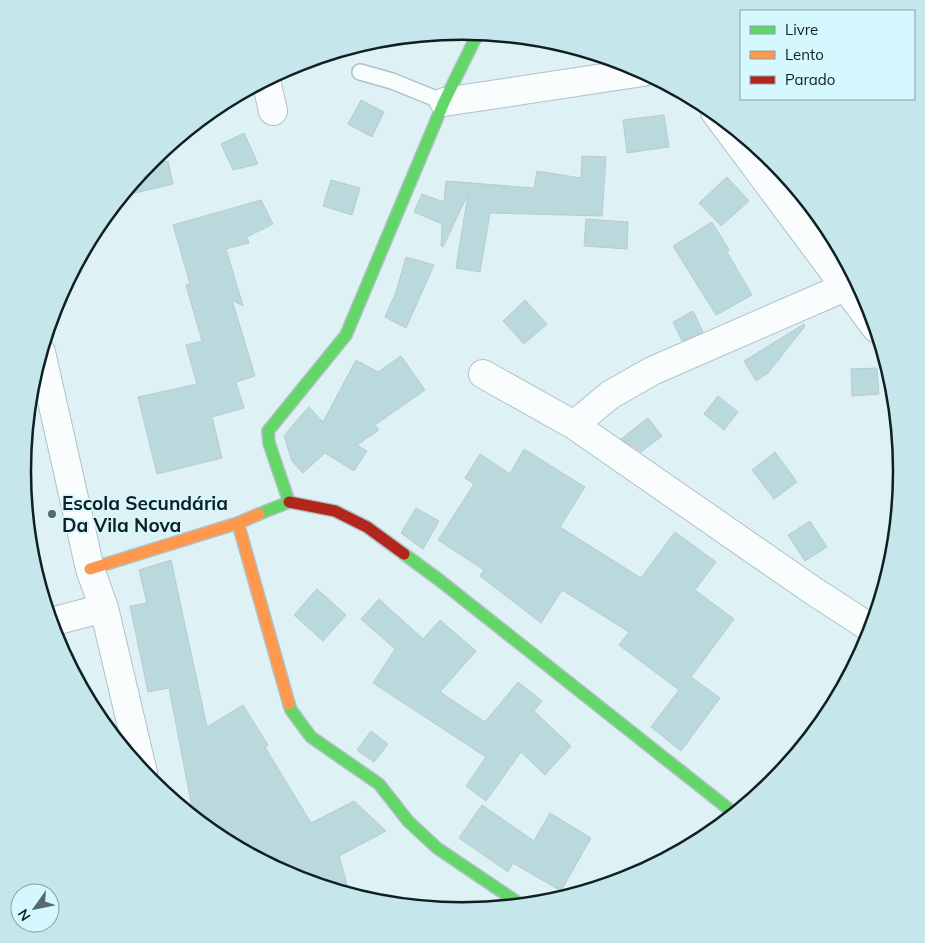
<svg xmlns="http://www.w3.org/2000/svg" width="925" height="943" font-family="Mulish,sans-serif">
	<rect width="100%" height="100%" fill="#def2f5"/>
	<path fill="#bad9dd" stroke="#bacacd" d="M361,100L384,112L372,137L348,124Z
		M664,115L669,147L627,153L623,120Z
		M244,133L258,164L233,170L221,144Z
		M582,156L606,157L602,216L490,213L480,272L456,268L468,194L443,247L441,246L442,224L414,212L422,194L444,202L446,181L534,188L537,171L581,178Z
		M168,161L173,184L122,196L147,166Z
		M727,177L749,201L721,226L699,203Z
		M331,180L360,188L352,215L323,206Z
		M261,200L273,224L247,237L249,243L226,249L243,306L232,300L255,376L236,382L244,408L212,417L222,458L157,474L138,397L197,384L186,345L202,341L186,285L190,284L173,225Z
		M586,219L628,222L627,249L584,246Z
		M712,222L729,250L727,252L752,295L716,315L673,246Z
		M406,257L434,265L406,328L385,317L396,292Z
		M525,300L547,324L524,344L503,321Z
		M693,311L703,332L682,341L673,322Z
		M804,324L805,326L768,373L756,381L744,361Z
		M401,356L425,390L375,425L379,430L357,445L367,451L354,471L325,453L303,473L292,461L284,436L303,413L309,407L323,422L356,360L378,372Z
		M877,368L879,394L852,396L851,369Z
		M718,396L738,412L724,430L704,414Z
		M648,418L662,436L641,452L621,439Z
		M524,449L585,487L560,527L641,578L675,532L716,562L695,590L734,619L691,677L720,698L681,751L651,727L679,690L619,645L629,632L562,590L541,623L480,576L484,570L438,540L474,484L465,478L480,454L510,474Z
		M775,452L797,482L774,499L752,470Z
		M416,508L439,521L423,549L401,533Z
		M810,521L827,547L805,561L788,535Z
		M171,560L207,727L243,705L268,745L265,747L311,823L354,801L386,831L339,856L350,895L294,878L218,837L194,818L169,688L148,692L130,606L147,603L139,570Z
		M317,589L346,615L323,641L294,615Z
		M379,599L423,639L440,620L476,651L440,692L485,722L518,682L542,701L534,711L571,746L545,775L521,752L486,801L466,786L486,757L373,683L395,649L361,619Z
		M371,731L388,744L374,762L357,750Z
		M482,805L534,841L550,813L591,838L561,891L513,863L508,872L459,838Z"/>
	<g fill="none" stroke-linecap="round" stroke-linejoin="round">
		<defs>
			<path id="lane" d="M360,72L392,81L444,102"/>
			<path id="street" d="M266,80L273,111
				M444,102L643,72
				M715,112L876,328
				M41,352L90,569L104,608L143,773
				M483,374L574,425L812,590L872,629
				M574,425L610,395L652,371L845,287
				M51,622L104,608"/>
			<path id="fast" d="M259,514L289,502L269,443L268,431L346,335L444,102L478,33
				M404,554L438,579L735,814
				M289,704L291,710L311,737L379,784L408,821L437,848L523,906"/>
			<path id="slow" d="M238,523L289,704
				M90,569L238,523L259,514"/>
			<path id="jam" d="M289,502L335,511L367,527L404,554"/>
		</defs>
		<use href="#lane" stroke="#b0c1c4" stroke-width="18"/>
		<use href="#street" stroke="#b0c1c4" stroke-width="30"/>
		<use href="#fast" stroke="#b0c1c4" stroke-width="14"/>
		<use href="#slow" stroke="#b0c1c4" stroke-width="14"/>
		<use href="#jam" stroke="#b0c1c4" stroke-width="14"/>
		<use href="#lane" stroke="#fafdfe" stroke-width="15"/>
		<use href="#street" stroke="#fafdfe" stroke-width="28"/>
		<use href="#fast" stroke="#63d668" stroke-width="11"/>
		<use href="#slow" stroke="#ff974d" stroke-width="11"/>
		<use href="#jam" stroke="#b3261e" stroke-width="11"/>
	</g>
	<circle fill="#57696c" stroke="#d5f8fe" stroke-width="2" cx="52" cy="514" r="5"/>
	<g text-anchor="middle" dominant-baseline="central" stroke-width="4" stroke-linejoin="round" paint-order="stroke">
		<g font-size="19" font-weight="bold" fill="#0f1f22" stroke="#d5f8fe" text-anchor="start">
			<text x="62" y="503">Escola Secundária<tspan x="62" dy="22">Da Vila Nova</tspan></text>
		</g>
	</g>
	<path d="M0 0H925V943H0ZM31 471a431 431 0 1 1 862 0a431 431 0 1 1-862 0Z" fill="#c5e7ec" fill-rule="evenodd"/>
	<path fill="none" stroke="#0f1f22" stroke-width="2.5" d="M31 471a431 431 0 1 1 862 0a431 431 0 1 1-862 0Z"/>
	<rect x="740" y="10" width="175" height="90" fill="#d5f8fe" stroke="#86a1a6"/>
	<rect x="750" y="26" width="25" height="8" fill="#63d668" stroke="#86a1a6"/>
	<text x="785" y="35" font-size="15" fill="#0f1f22">Livre</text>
	<rect x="750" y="51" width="25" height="8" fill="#ff974d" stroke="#86a1a6"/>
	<text x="785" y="60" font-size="15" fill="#0f1f22">Lento</text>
	<rect x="750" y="76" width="25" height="8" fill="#b3261e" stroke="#86a1a6"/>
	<text x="785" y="85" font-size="15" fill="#0f1f22">Parado</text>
	<g transform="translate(35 908) rotate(237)"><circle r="24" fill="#d5f8fe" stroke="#86a1a6"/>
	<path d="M0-4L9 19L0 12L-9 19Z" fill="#57696c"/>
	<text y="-8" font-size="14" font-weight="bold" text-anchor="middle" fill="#0f1f22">N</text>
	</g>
</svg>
